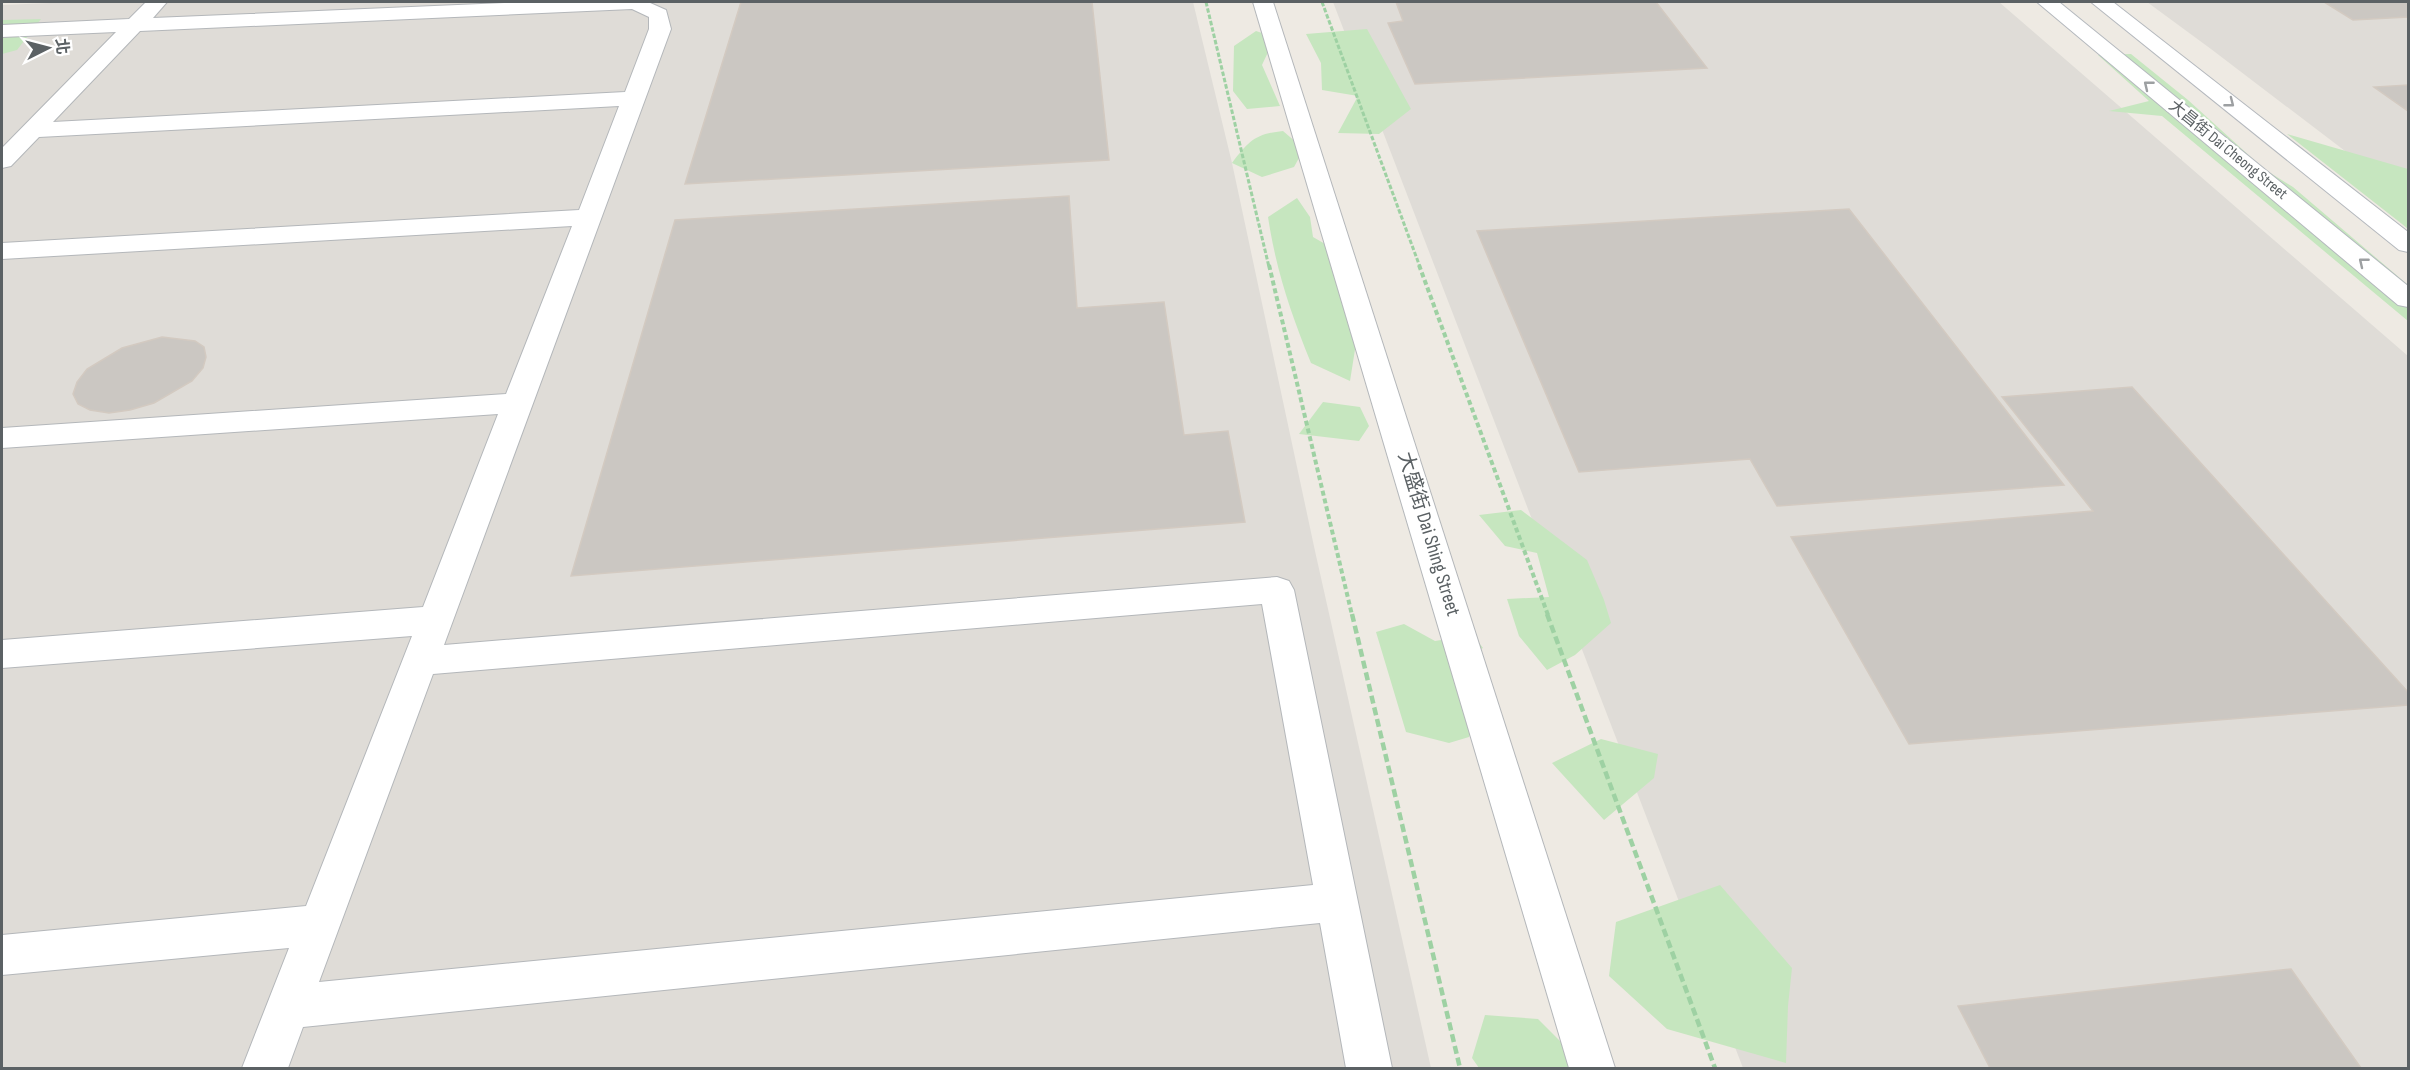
<svg xmlns="http://www.w3.org/2000/svg" width="2410" height="1070" font-family="'Sofia Sans Condensed','Noto Sans TC',sans-serif">
	<rect width="100%" height="100%" fill="#eeeae3"/>
	<path fill="#dfdcd7" d="M74,2H1193L1232,163L1315,551L1431,1068H2V5Z
		M1333,2H1999L2408,356V1068H1743Z
		M2147,2H2408V199L2211,49Z"/>
	<path fill="#c6e6bf" d="M41,19L17,50L2,54V20Z
		M1367,29L1411,109L1379,134L1338,133L1358,96L1322,90L1321,63L1306,34Z
		M1256,31L1268,35L1266,45L1269,50L1262,65L1280,106L1247,109L1233,91L1234,46Z
		M2131,54L2188,100L2264,169L2293,187L2408,285V321L2162,116L2109,111L2149,101L2098,55Z
		M1283,131L1304,149L1294,167L1262,177L1232,163C1249,141 1255,134 1283,131Z
		M2287,134L2408,169V229L2402,224Z
		M1297,198L1310,217L1313,237L1353,260L1357,337L1350,381L1311,363C1291,314 1276,270 1268,217Z
		M1323,402L1360,407L1369,426L1359,441L1299,434Z
		M1521,510L1587,560L1604,600L1611,623L1575,655L1547,670L1519,636L1507,599L1549,597L1537,553L1505,546L1479,515Z
		M1404,624L1435,641L1473,635L1483,648L1454,662L1489,690L1469,737L1449,743L1406,732L1376,632Z
		M1601,739L1658,754L1654,778L1604,820L1552,763Z
		M1720,885L1792,968L1788,1006L1786,1063L1667,1029L1609,976L1616,922Z
		M1485,1015L1538,1019L1567,1048L1568,1068H1479L1472,1058Z"/>
	<path fill="#cbc7c2" stroke="#d3cac1" stroke-width="1.5" d="M741,2H1092L1109,160L685,184Z
		M1396,2H1656L1707,68L1415,84L1388,23L1403,21Z
		M2324,2H2408V17L2353,20Z
		M2408,85V111L2374,87Z
		M1069,196L1077,308L1164,302L1184,435L1228,431L1245,522L571,576L675,220Z
		M1849,209L2064,485L1777,506L1750,459L1579,472L1477,231Z
		M162,337L195,341L204,347L206,357L203,368L192,381L154,403L130,410L109,413L90,410L78,404L73,394L77,382L87,369L122,348Z
		M2132,387L2408,692V705L1909,744L1791,537L2093,511L2002,397Z
		M2291,969L2361,1068H1990L1958,1006Z"/>
	<g fill="none" stroke-linecap="round" stroke-linejoin="round">
		<defs>
			<path id="lane" d="M146,2H167L153,18L530,2H648L666,10L671,29L444,645L1277,577L1289,581L1294,590L1392,1068H1346L1320,923L303,1027L288,1068H242L289,948L2,975V935L306,906L412,636L2,668V640L423,607L498,414L2,448V428L506,394L572,226L2,259V243L579,210L619,106L39,137L11,166L2,168V148L116,32L2,37V25L129,19ZM632,9L649,17V29L625,92L53,122L140,31ZM1262,604L1313,885L319,982L433,674Z"/>
			<path id="street" d="M1253,2H1273L1615,1068H1569Z"/>
			<path id="secondary" d="M2037,2H2059L2408,286V307L2398,305Z
				M2091,2H2113L2408,232V252L2399,250Z"/>
		</defs>
		<use href="#lane" stroke="#b4b7ba" stroke-width="2"/>
		<use href="#street" stroke="#b4b7ba" stroke-width="2"/>
		<use href="#secondary" stroke="#b5b9be" stroke-width="2"/>
		<path stroke="#9ed1a3" stroke-width="3" stroke-dasharray="4.5 2" stroke-linecap="butt" d="M1206,2L1269,267
			M1322,2L1420,267"/>
		<path stroke="#9ed1a3" stroke-width="4" stroke-dasharray="5 3" stroke-linecap="butt" d="M1269,265L1352,615
			M1419,265L1548,615"/>
		<path stroke="#9ed1a3" stroke-width="4.5" stroke-dasharray="8 4" stroke-linecap="butt" d="M1352,614L1460,1068
			M1547,614L1715,1068"/>
		<use href="#lane" fill="#fff" fill-rule="evenodd"/>
		<use href="#street" fill="#fff" fill-rule="evenodd"/>
		<use href="#secondary" fill="#fff" fill-rule="evenodd"/>
	</g>
	<defs><path id="oneway-chevron" d="M-2-3.5L2.5 0L-2 3.5" fill="none" stroke-width="1.6" stroke-linecap="round" stroke-linejoin="round" transform="scale(1.5)"/></defs>
	<g stroke="#9da0a2">
		<use href="#oneway-chevron" transform="translate(2148 85) rotate(-141)"/>
		<use href="#oneway-chevron" transform="translate(2230 103) rotate(38)"/>
		<use href="#oneway-chevron" transform="translate(2363 262) rotate(-141)"/>
	</g>
	<g text-anchor="middle" dominant-baseline="central" stroke-width="4.5" stroke-linejoin="round" paint-order="stroke">
		<g font-size="16" fill="#5b6164" stroke="#fff">
			<text transform="translate(2228 150) rotate(39)">大昌街 Dai Cheong Street</text>
		</g>
		<g font-size="20" fill="#5b6164" stroke="#fff">
			<text transform="translate(1429 534) rotate(73)">大盛街 Dai Shing Street</text>
		</g>
	</g>
	<rect width="2410" height="1070" fill="none" stroke="#5b6164" stroke-width="6"/>
	<g transform="translate(48 48) rotate(84)" stroke="#ffffff" stroke-width="4.5" paint-order="stroke">
	<path d="M0-4.5L10 22L0 15L-10 22Z" fill="#5b6164"/>
	<text y="-9" font-size="16" font-weight="bold" text-anchor="middle" fill="#5b6164">北</text>
	</g>
</svg>
